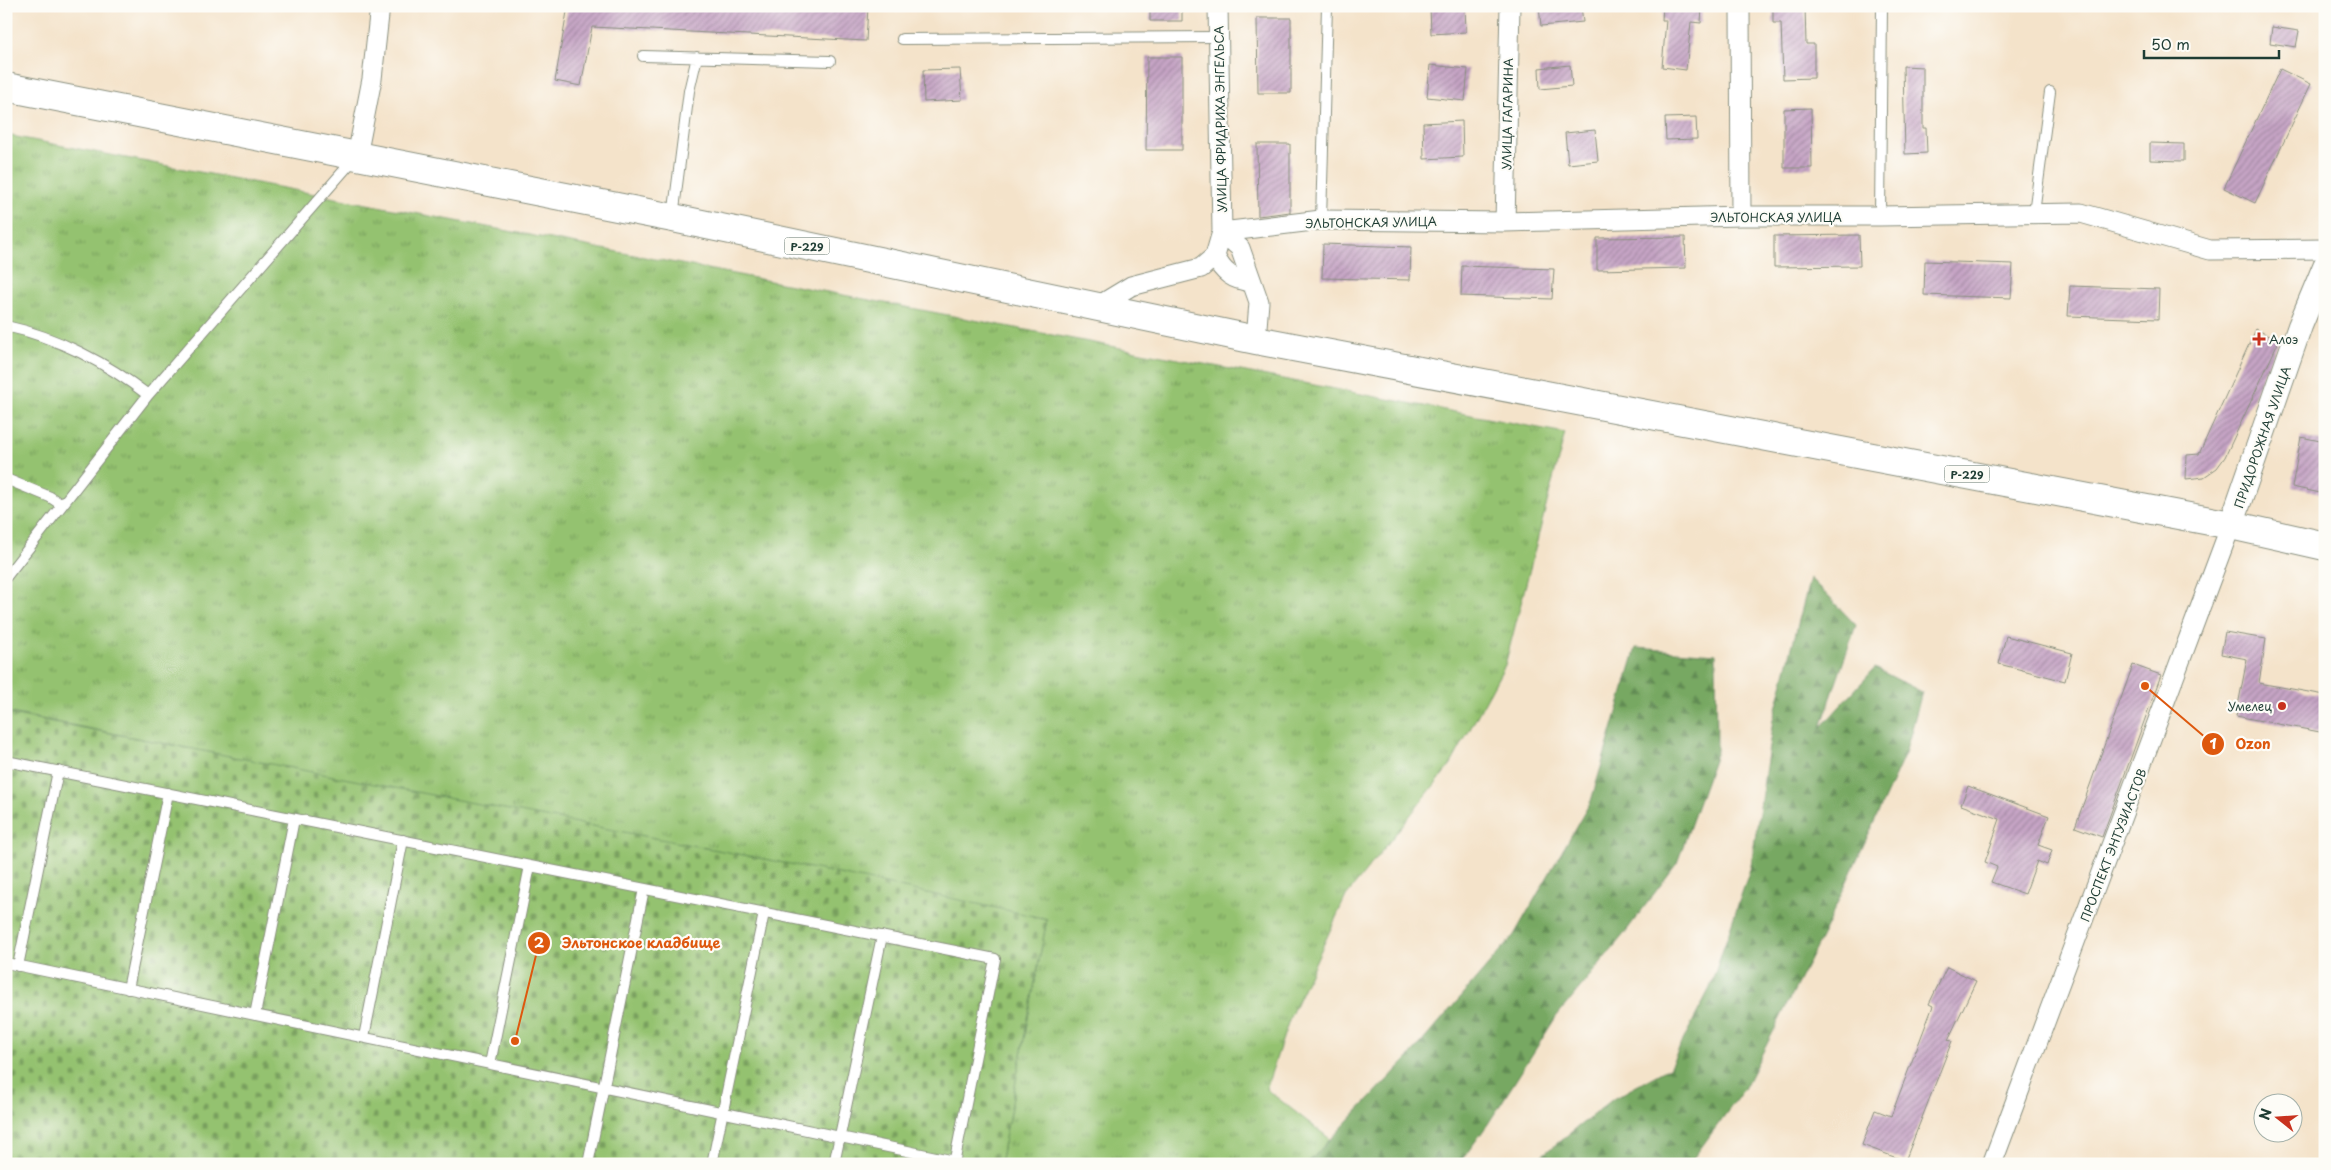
<svg xmlns="http://www.w3.org/2000/svg" width="2331" height="1170" font-family="'Playpen Sans',sans-serif">
	<defs>
		<pattern id="grass-tufts" width="24" height="20" patternUnits="userSpaceOnUse" patternTransform="scale(1.25)"><rect width="24" height="20" fill="#94c270"/><path d="M3 7l-1-3M5 7V3M7 7l1-3M15 17l-1-3M17 17v-4M19 17l1-3" fill="none" stroke="#789f5d"/></pattern>
		<pattern id="forest-firs" width="22" height="20" patternUnits="userSpaceOnUse" patternTransform="scale(1.25)"><rect width="22" height="20" fill="#77a862"/><path d="M5 1l3.5 6h-7zM16 11l3.5 6h-7z" fill="#618a52"/></pattern>
		<pattern id="cemetery-stones" width="16" height="16" patternUnits="userSpaceOnUse" patternTransform="scale(1.25)"><rect width="16" height="16" fill="#94c270"/><path d="M2 7V4a2 2 0 0 1 4 0v3zM10 15v-3a2 2 0 0 1 4 0v3z" fill="#789f5d"/></pattern>
		<pattern id="building-hatch" width="6" height="6" patternUnits="userSpaceOnUse" patternTransform="scale(1.25)"><rect width="6" height="6" fill="#c6a4c5"/><path d="M-1 1l2-2M0 6l6-6M5 7l2-2" fill="none" stroke="#a087a1"/></pattern>
	</defs>
	<rect width="100%" height="100%" fill="#fdfcf7"/>
	<filter id="ink" filterUnits="userSpaceOnUse"><feTurbulence type="fractalNoise" baseFrequency=".02" numOctaves="2"/><feDisplacementMap in="SourceGraphic" scale="10" xChannelSelector="R" yChannelSelector="G"/><feConvolveMatrix kernelMatrix="1 2 1 2 8 2 1 2 1" color-interpolation-filters="sRGB"/></filter>
	<filter id="wash" filterUnits="userSpaceOnUse"><feTurbulence type="fractalNoise" baseFrequency=".0096" numOctaves="4" result="noise"/><feDisplacementMap in="SourceGraphic" scale="20" xChannelSelector="R" yChannelSelector="G"/><feGaussianBlur stdDeviation="1.12" result="paint"/><feColorMatrix in="noise" values="0 0 0 0 0 0 0 0 0 0 0 0 0 0 0 0 0 1.4 0 .05"/><feComposite in="paint" operator="in"/></filter>
	<g filter="url(#wash)">
		<rect width="100%" height="100%" fill="#f4e3ca"/>
		<path fill="url(#grass-tufts)" stroke="#5a8052" d="M6,135L1565,433L1505,665L1451,764L1346,896L1290,1017L1266,1089L1330,1139L1307,1164H1000L1047,919L6,712Z"/>
		<path fill="url(#forest-firs)" stroke="#4b724b" d="M1810,578L1856,625L1821,727L1875,668L1922,692L1905,754L1823,934L1744,1089L1689,1164H1533L1536,1160L1613,1099L1669,1068L1710,988L1751,866L1773,720Z
			M1636,648L1716,654L1717,751L1677,863L1624,934L1556,1017L1488,1124L1459,1164H1307L1410,1056L1514,935L1591,801Z"/>
		<path fill="url(#cemetery-stones)" stroke="#5a8052" d="M6,713L821,870L1047,919L1000,1164H6Z"/>
		<g id="blocks">
			<path fill="url(#building-hatch)" d="M568,6L868,7L866,41L592,27L581,86L555,81Z
				M1150,6H1182V21H1150Z
				M1430,6H1465L1466,32L1431,34Z
				M1539,6H1581L1583,22L1541,26Z
				M1663,6H1702L1701,23L1691,22L1686,70L1662,67L1666,20H1662Z
				M1773,6H1805L1806,44H1814V78L1783,79L1781,23H1773Z
				M1257,18H1291V93H1258Z
				M2272,27L2299,31L2296,47L2270,43Z
				M1147,57H1182V150H1146Z
				M1430,65L1468,69L1465,101L1427,97Z
				M1570,65L1572,86L1540,89L1539,68Z
				M1903,66L1923,67V128H1926L1927,153L1905,154Z
				M960,69L962,100L924,102L923,70Z
				M2280,69L2311,84L2255,203L2224,188Z
				M1811,108L1812,168H1784V109Z
				M1696,117L1697,139L1666,140L1665,118Z
				M1462,121L1463,157L1424,159L1423,123Z
				M1595,130L1598,161L1568,164L1565,133Z
				M2150,143L2184,144V161L2150,160Z
				M1257,144H1290V212L1258,216Z
				M1859,235L1860,266L1774,267V236Z
				M1685,237L1686,268L1597,270V238Z
				M1323,244L1411,247L1410,280L1322,278Z
				M1925,261L2013,264L2011,298L1924,295Z
				M1462,266L1554,269L1552,299L1461,296Z
				M2070,286L2159,289L2158,319L2068,316Z
				M2256,329L2279,341L2225,457L2217,468L2204,477L2186,479L2187,455L2199,454Z
				M2301,437L2325,442V494L2292,487Z
				M2225,632L2266,639L2259,683L2325,695V733L2236,716L2247,659L2221,654Z
				M2006,636L2072,653L2065,681L1999,664Z
				M2133,665L2161,675L2102,837L2075,827Z
				M1968,786L2049,816L2038,845L2052,850L2047,865L2037,861L2025,894L1991,882L1997,867L1985,862L2000,819L1961,805Z
				M1947,967L1976,981L1948,1040L1952,1041L1905,1161L1862,1145L1875,1110L1891,1116L1933,1006L1929,1004Z"/>
		</g>
	</g>
	<g filter="url(#ink)">
		<use href="#blocks" fill-opacity="0" stroke="#8a907f" stroke-width="1"/>
		<g fill="none" stroke-linecap="round" stroke-linejoin="round">
			<defs>
				<path id="service" d="M902,39L1218,37
					M643,56L830,61
					M2034,213L2050,92
					M1880,216L1882,6
					M673,217L689,91L697,57
					M1321,220L1327,6
					M6,326C57,337 107,363 148,395
					M6,479L50,497L62,505
					M6,577L148,395L354,159
					M6,761L995,959L954,1164
					M6,963L955,1161
					M18,966L58,771
					M128,989L168,793
					M255,1015L294,819
					M364,1037L403,840
					M490,1064L530,866
					M588,1164L644,889
					M712,1164L764,913
					M834,1164L882,936"/>
				<path id="minor" d="M1218,6L1222,232L1240,248L1259,302L1256,340
					M1740,6L1741,216
					M357,156L372,79L380,6
					M1505,222L1510,6
					M1215,256C1223,273 1233,280 1252,282
					M1098,306L1131,286L1201,268L1215,256L1222,232L1321,220L1505,222L1741,216H1880L2081,213L2210,250L2325,249
					M1992,1164L2231,525"/>
				<path id="tertiary" d="M2231,525L2300,326L2325,266"/>
				<path id="primary" d="M6,87L673,218L1256,340L2231,525L2325,546"/>
			</defs>
			<use href="#service" stroke="#8a907f" stroke-width="12"/>
			<use href="#minor" stroke="#8a907f" stroke-width="21"/>
			<use href="#tertiary" stroke="#8a907f" stroke-width="26"/>
			<use href="#primary" stroke="#8a907f" stroke-width="30"/>
			<use href="#service" stroke="#fff" stroke-width="10"/>
			<use href="#minor" stroke="#fff" stroke-width="19"/>
			<use href="#tertiary" stroke="#fff" stroke-width="24"/>
			<use href="#primary" stroke="#fff" stroke-width="28"/>
		</g>
	</g>
	<g fill="#c8321e" stroke="#fdfcf7" stroke-width="2">
		<path d="M2256.5 331.5h5v5h5v5h-5v5h-5v-5h-5v-5h5z"/>
		<circle cx="2282" cy="706" r="5"/>
	</g>
	<g text-anchor="middle" dominant-baseline="central" stroke-width="4.5" stroke-linejoin="round" paint-order="stroke">
		<g fill="#fdfcf7" stroke="#62766e" stroke-width="1">
			<rect x="784.5" y="237.5" width="45" height="17" rx="4"/>
			<rect x="1944.5" y="465.5" width="45" height="17" rx="4"/>
		</g>
		<g font-size="11" font-weight="bold" fill="#1f3d34">
			<text x="807" y="246">Р-229</text>
			<text x="1967" y="474">Р-229</text>
		</g>
		<g font-size="12" fill="#1f3d34" stroke="#fdfcf7">
			<text transform="translate(1507 114) rotate(-89)">УЛИЦА ГАГАРИНА</text>
			<text transform="translate(1220 119) rotate(-91)">УЛИЦА ФРИДРИХА ЭНГЕЛЬСА</text>
			<text x="1776" y="217">ЭЛЬТОНСКАЯ УЛИЦА</text>
			<text transform="translate(1371 222) rotate(-1)">ЭЛЬТОНСКАЯ УЛИЦА</text>
			<text transform="translate(2262 437) rotate(-71)">ПРИДОРОЖНАЯ УЛИЦА</text>
			<text transform="translate(2113 845) rotate(-69)">ПРОСПЕКТ ЭНТУЗИАСТОВ</text>
		</g>
		<g font-size="12" fill="#1f3d34" stroke="#fdfcf7" text-anchor="start">
			<text x="2269" y="339">Алоэ</text>
			<text x="2272" y="706" text-anchor="end">Умелец</text>
		</g>
	</g>
	<path fill="none" stroke="#de580e" stroke-width="2" d="M2145 686L2213 744M515 1041L539 943"/>
	<g fill="#de580e" stroke="#fdfcf7" stroke-width="2">
		<circle cx="2145" cy="686" r="5"/>
		<circle cx="515" cy="1041" r="5"/>
		<circle cx="2213" cy="744" r="12"/>
		<circle cx="539" cy="943" r="12"/>
	</g>
	<g font-size="15" text-anchor="middle" font-weight="bold" fill="#fff">
		<text x="2213" y="749">1</text>
		<text x="539" y="948">2</text>
	</g>
	<g font-size="14" text-anchor="middle" font-weight="bold" fill="#de580e" stroke="#fdfcf7" stroke-width="4.5" stroke-linejoin="round" paint-order="stroke">
		<text x="2253" y="749">Ozon</text>
		<text x="641" y="948">Эльтонское кладбище</text>
	</g>
	<rect width="2331" height="1170" fill="none" stroke="#fdfcf7" stroke-width="25"/>
	<g transform="translate(2278 1118) rotate(287)"><circle r="24" fill="#fdfcf7" stroke="#a4b0a9"/>
	<path d="M0-4L9 19L0 12L-9 19Z" fill="#c8321e"/>
	<text y="-8" font-size="14" font-weight="bold" text-anchor="middle" fill="#1f3d34">N</text>
	</g>
	<path d="M2144 50v8h135v-8" fill="none" stroke="#1f3d34" stroke-width="2.5"/>
	<text x="2151" y="50" font-size="15" fill="#1f3d34" stroke="#fdfcf7" stroke-width="4" paint-order="stroke">50 m</text>
</svg>
